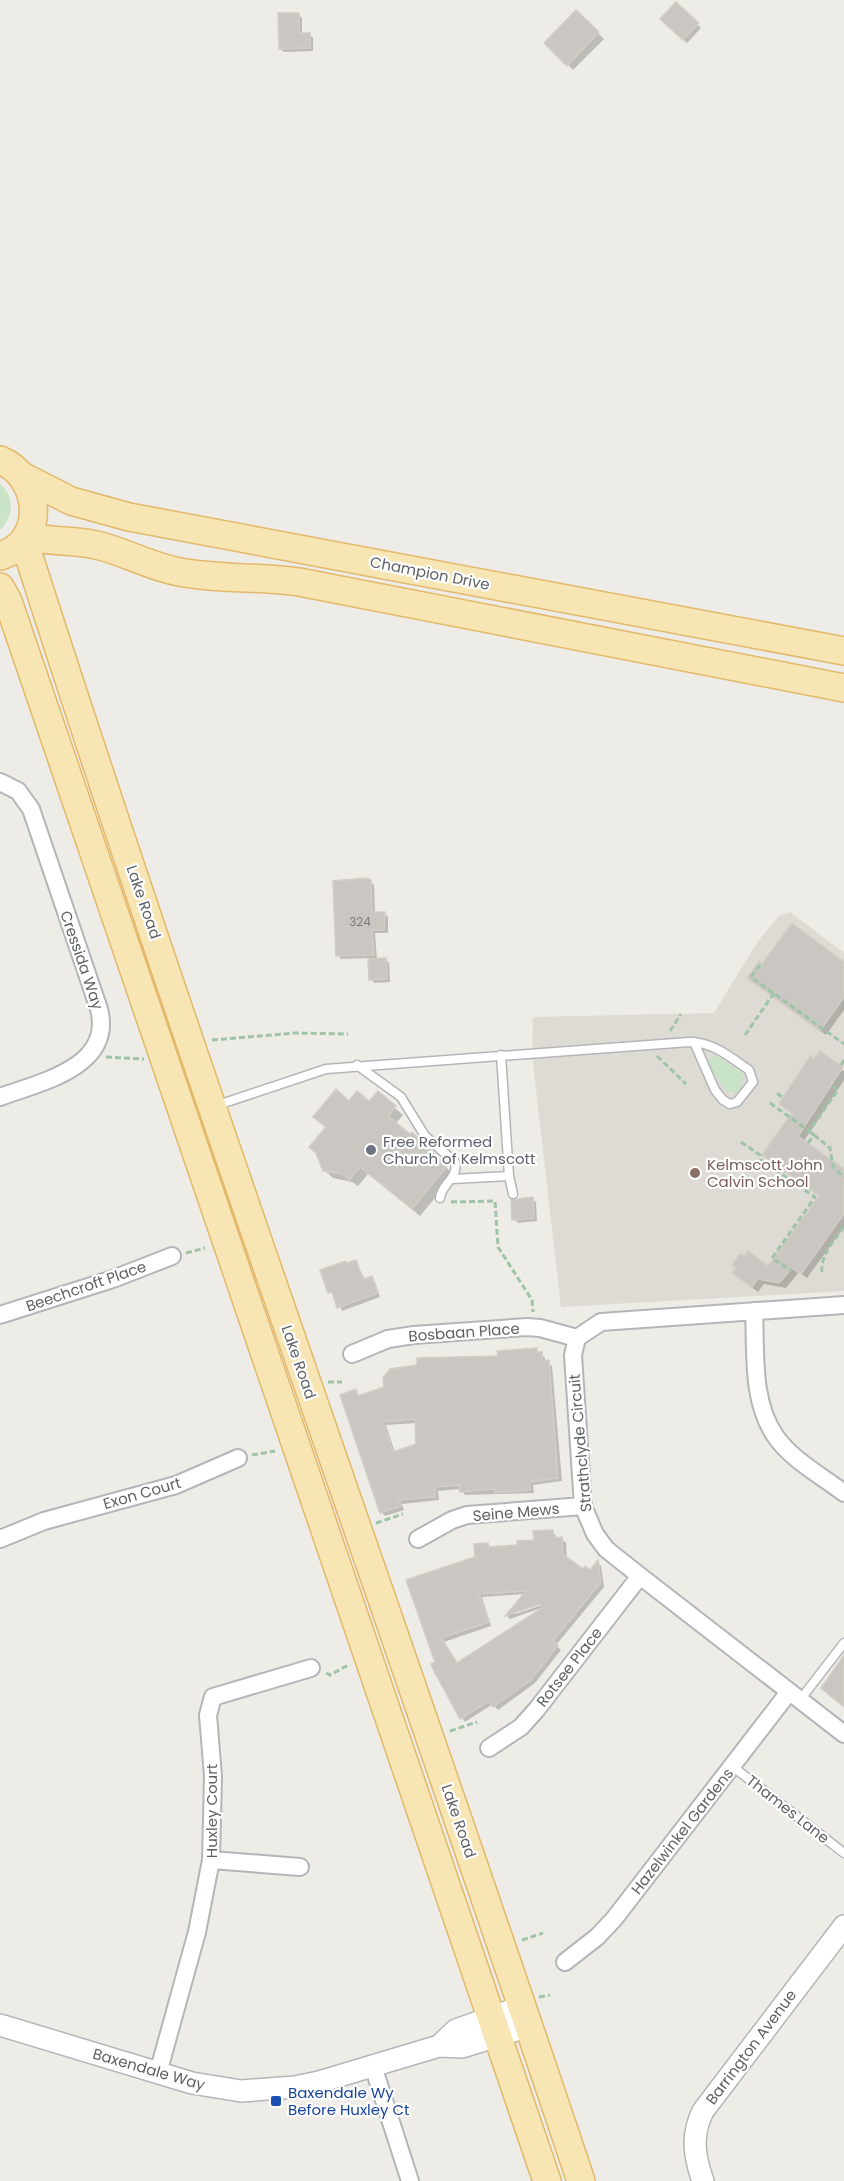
<svg xmlns="http://www.w3.org/2000/svg" width="844" height="2181" font-family="Poppins,sans-serif">
	<rect width="100%" height="100%" fill="#eeece6"/>
	<path fill="#dedbd5" d="M790,912L844,953V1291L561,1307L532,1055L533,1017L714,1013L758,941L779,916Z"/>
	<path fill="#c8e3c6" d="M0,484C15,497 14,516 0,530Z
		M715,1055L743,1074L744,1081L737,1092L726,1091L709,1066L708,1060Z"/>
	<path fill="#0003" fill-rule="evenodd" d="M676,4L701,28L687,43L662,19Z
		M576,12L604,39L573,70L546,43Z
		M298,14L302,18V35H310L313,38V51L284,52L280,48Z
		M370,881L374,885L375,913H384L388,917V933H375L377,960L385,959L389,963L390,982L374,983L371,979L369,958L341,959L338,955Z
		M844,963V1010L826,1035L754,983L763,966Z
		M810,1058L844,1071V1080L804,1141L844,1171V1227L807,1278L799,1272L786,1288L764,1284L758,1292L740,1278L769,1268L820,1197L764,1155L793,1114L781,1104Z
		M378,1093L403,1115L395,1124L410,1136L412,1134L454,1175L420,1216L369,1173L358,1186L352,1182L333,1178L324,1170L349,1103H370Z
		M532,1199L536,1202L537,1221L518,1223L514,1219Z
		M356,1262L365,1280L371,1278L375,1282L380,1297L342,1311L335,1295L329,1292L348,1265Z
		M536,1350L545,1358V1362L552,1366L562,1481L533,1485L534,1493L465,1495L461,1489L438,1491L439,1500L402,1504L404,1510L385,1516L381,1512L356,1391L360,1397ZM416,1423L418,1445L395,1453L386,1425Z
		M553,1531L557,1539H562L566,1543L567,1559L583,1572H591L598,1563L601,1566L604,1587L556,1645L561,1650L535,1683L498,1710L493,1704L465,1722L446,1693L449,1692L408,1581L477,1558L488,1544L491,1548L519,1546L536,1541ZM525,1594L507,1616L510,1619L544,1607L458,1664L444,1642L491,1626L482,1597ZM547,1600L548,1603L515,1614V1611Z"/>
	<path fill="#cac7c3" stroke="#d3cdc5" stroke-width="1.5" fill-rule="evenodd" d="M676,2L699,23L683,40L660,19Z
		M576,10L599,32L567,66L544,43Z
		M278,13H299V33H310V48L279,49Z
		M367,878L371,880L372,912H385L384,930H372L374,955L336,956L333,881Z
		M792,923L844,962V997L820,1031L747,978L759,961L762,964Z
		M386,958L387,979L369,980L368,959Z
		M820,1051L843,1067L798,1136L844,1169V1214L801,1274L792,1268L779,1283L758,1279L752,1287L732,1273L736,1268L732,1265L740,1254L744,1256L748,1251L768,1266L819,1196L762,1155L792,1113L779,1104L810,1056L814,1059Z
		M336,1089L349,1101L357,1091L369,1101L378,1091L396,1106L388,1116L410,1134L412,1132L447,1166L412,1209L360,1167L349,1180L343,1174L323,1171L316,1153L309,1147L326,1127L313,1117Z
		M533,1197L534,1218L512,1220L511,1200Z
		M356,1260L363,1280L372,1276L378,1293L337,1308L332,1292L328,1293L320,1270L346,1261L347,1263Z
		M537,1348V1352H542V1361L549,1360L558,1478L530,1482V1490L494,1493V1489L460,1492L459,1485L435,1487V1497L399,1500L401,1506L380,1513L340,1395L356,1389L358,1396L384,1387L383,1378L390,1369L417,1365V1358L498,1356L497,1351ZM415,1419L416,1444L393,1452L383,1422Z
		M553,1530L554,1538L562,1537L563,1554L583,1569L585,1566L590,1570L598,1560L601,1582L553,1641L558,1645L531,1680L493,1707L489,1701L460,1719L434,1671L431,1664L435,1662L406,1580L475,1557L474,1544L488,1543V1547L517,1545V1541L534,1540L533,1531ZM526,1591L505,1616L540,1604L542,1608L457,1663L441,1638L489,1622L479,1594Z
		M844,1655V1707L821,1688Z"/>
	<g fill="none" stroke-linecap="round" stroke-linejoin="round">
		<defs>
			<path id="service" d="M501,1055L509,1176L513,1194
				M357,1065L401,1097L425,1136L455,1162C459,1178 441,1184 440,1198
				M215,1106L326,1069L689,1042C713,1042 730,1057 749,1070L753,1082L737,1102L730,1104L723,1100L715,1090L694,1042
				M452,1179L509,1176
				M800,1700L844,1643
				M732,1766L844,1853"/>
			<path id="minor" d="M0,782L18,791L31,809L99,1009C114,1067 41,1082 0,1097
				M844,1305L601,1322L577,1338L573,1355L583,1506L595,1534L606,1549L640,1576L844,1734
				M754,1311C756,1353 751,1402 776,1437C792,1460 822,1476 844,1493
				M0,1315L113,1279L172,1256
				M352,1354L388,1339L414,1335L527,1327L540,1328L577,1338
				M0,1539L44,1521L176,1485L238,1458
				M418,1539L452,1520L467,1515L583,1506
				M489,1748L521,1727L537,1709L640,1576
				M211,1860L300,1867
				M565,1962L597,1937L614,1919L789,1692
				M373,2066L410,2181
				M158,2073L197,1932L211,1860L213,1776L208,1715L213,1697L311,1668"/>
			<path id="tertiary" d="M0,2025L192,2083L241,2091L295,2087L319,2082L439,2046L462,2047L529,2026
				M439,2046L456,2030L523,2006
				M703,2181C694,2156 691,2135 703,2111L844,1926"/>
			<path id="primary" d="M0,460C42,477 47,542 0,556
				M22,476L71,501L129,517L844,651
				M28,536C53,543 71,539 96,545C123,551 147,565 175,571C216,580 258,576 299,582L844,688
				M24,541C200,1091 398,1634 581,2181
				M0,587L8,601L547,2181"/>
		</defs>
		<use href="#service" stroke="#b3b6b9" stroke-width="11"/>
		<use href="#minor" stroke="#b3b6b9" stroke-width="20"/>
		<use href="#tertiary" stroke="#b3b6b9" stroke-width="24"/>
		<use href="#primary" stroke="#e3b86b" stroke-width="30"/>
		<path stroke="#9fc4a7" stroke-width="3" stroke-dasharray="6 3" stroke-linecap="butt" d="M760,965L751,977L844,1044
			M670,1031L681,1014
			M745,1035L774,993
			M212,1040L295,1033L348,1034
			M657,1056L686,1084
			M106,1057L144,1059
			M841,1065L844,1060
			M777,1093L782,1097
			M770,1103L809,1131L838,1090L833,1086
			M814,1135L830,1148L833,1167L844,1177
			M741,1142L760,1155L761,1160L815,1197L772,1258L792,1271
			M808,1143L814,1135L809,1131
			M451,1202L495,1201L498,1247L532,1300L533,1312
			M186,1253L205,1248
			M822,1272C820,1256 835,1239 844,1227
			M328,1382H342
			M252,1455L275,1451
			M376,1523L403,1514
			M326,1673L330,1675L350,1664
			M450,1731L477,1722
			M522,1940L543,1933
			M539,1997L550,1995"/>
		<use href="#service" stroke="#fff" stroke-width="8"/>
		<use href="#minor" stroke="#fff" stroke-width="16"/>
		<use href="#tertiary" stroke="#fff" stroke-width="21"/>
		<use href="#primary" stroke="#f7e6b3" stroke-width="27"/>
	</g>
	<circle fill="#6b7280" stroke="#fff" stroke-width="2" cx="371" cy="1150" r="6"/>
	<circle fill="#8d6e63" stroke="#fff" stroke-width="2" cx="695" cy="1173" r="6"/>
	<rect fill="#1a4fb4" stroke="#fff" stroke-width="2" x="270" y="2095" width="12" height="12" rx="3"/>
	<g text-anchor="middle" dominant-baseline="central" stroke-width="4.5" stroke-linejoin="round" paint-order="stroke">
		<g font-size="12" fill="#797b7c">
			<text x="360" y="921">324</text>
		</g>
		<g font-size="15" fill="#5e6265" stroke="#fff">
			<text transform="translate(430 573) rotate(11)">Champion Drive</text>
			<text transform="translate(144 902) rotate(71)">Lake Road</text>
			<text transform="translate(82 960) rotate(71)">Cressida Way</text>
			<text transform="translate(86 1286) rotate(-19)">Beechcroft Place</text>
			<text transform="translate(464 1332) rotate(-4)">Bosbaan Place</text>
			<text transform="translate(299 1362) rotate(71)">Lake Road</text>
			<text transform="translate(580 1443) rotate(-95)">Strathclyde Circuit</text>
			<text transform="translate(142 1493) rotate(-16)">Exon Court</text>
			<text transform="translate(516 1512) rotate(-5)">Seine Mews</text>
			<text transform="translate(569 1667) rotate(-52)">Rotsee Place</text>
			<text transform="translate(788 1809) rotate(38)">Thames Lane</text>
			<text transform="translate(211 1811) rotate(-90)">Huxley Court</text>
			<text transform="translate(459 1821) rotate(71)">Lake Road</text>
			<text transform="translate(682 1831) rotate(-52)">Hazelwinkel Gardens</text>
			<text transform="translate(751 2047) rotate(-53)">Barrington Avenue</text>
			<text transform="translate(149 2069) rotate(16)">Baxendale Way</text>
		</g>
		<g font-size="15" fill="#5b616d" stroke="#fff" text-anchor="start">
			<text x="383" y="1141">Free Reformed<tspan x="383" dy="17">Church of Kelmscott</tspan></text>
		</g>
		<g font-size="15" fill="#785e54" stroke="#fff" text-anchor="start">
			<text x="707" y="1164">Kelmscott John<tspan x="707" dy="17">Calvin School</tspan></text>
		</g>
		<g font-size="15" fill="#164399" stroke="#fff" text-anchor="start">
			<text x="288" y="2092">Baxendale Wy<tspan x="288" dy="17">Before Huxley Ct</tspan></text>
		</g>
	</g>
</svg>
